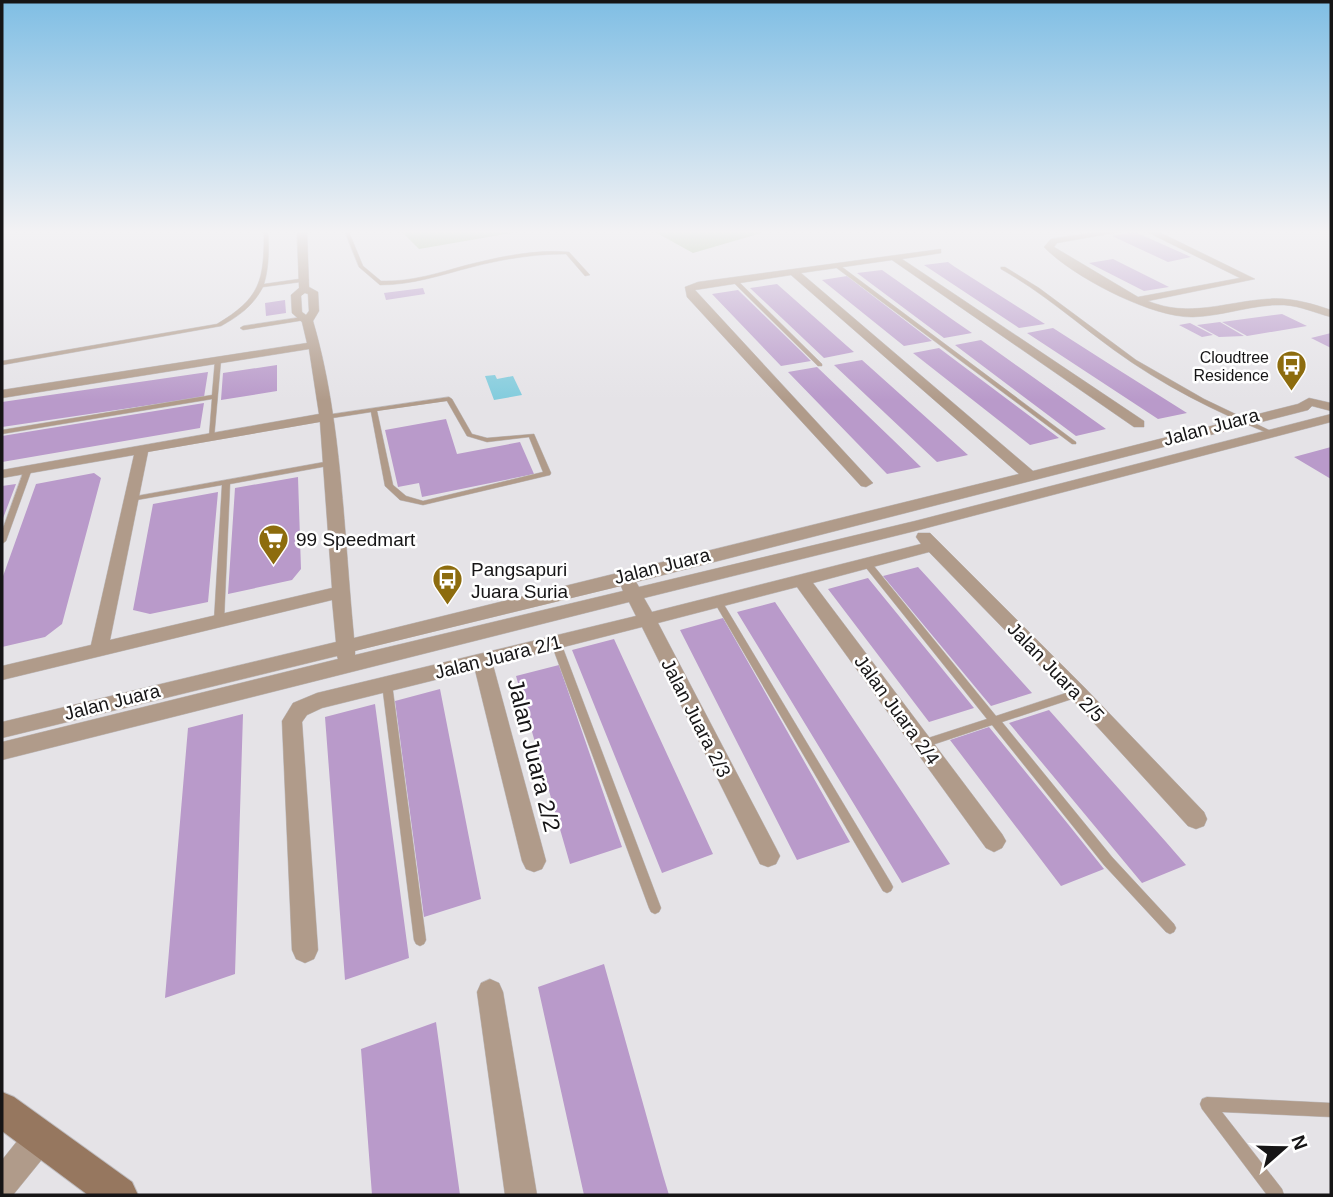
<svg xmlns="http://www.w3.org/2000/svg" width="1333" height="1197" font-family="Arial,sans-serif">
	<rect width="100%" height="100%" fill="#e5e3e7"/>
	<path fill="#a3bd8c" d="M402,232H518L419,249Z
		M655,232H765L693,253Z"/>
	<path fill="#83ccdd" d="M495,375L497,379L513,376L522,395L494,400L485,376Z"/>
	<path fill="#b99aca" d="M1135,232L1191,257L1168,262L1112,236Z
		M1113,259L1169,287L1144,291L1089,263Z
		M948,262L955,267L1045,324L1019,328L924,265Z
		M882,270L956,322L972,333L944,338L857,273Z
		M847,276L873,296L932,341L904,346L822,280Z
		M777,284L847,346L854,352L824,358L750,288Z
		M423,288L425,294L386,300L384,293Z
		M738,290L804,354L811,361L781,366L712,294Z
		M285,300L286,313L266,316L265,303Z
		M1282,314L1307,326L1247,336L1222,322Z
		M1220,322L1244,336L1219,337L1197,325Z
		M1190,323L1213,335L1202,337L1179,325Z
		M1053,328L1114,367L1187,413L1158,419L1027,333Z
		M1331,333V348L1311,338Z
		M981,340L1082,412L1106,429L1076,436L955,345Z
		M939,348L1059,438L1030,445L913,353Z
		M862,360L958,446L968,455L937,462L834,365Z
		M277,365V391L221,400L223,373Z
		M817,367L891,438L921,467L887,474L788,372Z
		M208,372L204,397L2,427V402Z
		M204,403L200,428L2,462V436Z
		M446,419L457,454L520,442L534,474L422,497L419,483L398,487L385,430Z
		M1331,447V479L1294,457Z
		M94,473L101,478L62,624L45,637L2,647V579L36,484Z
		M298,477L301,569L292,580L228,594L235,488Z
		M16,484L2,521V486Z
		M218,492L208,602L150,614L133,610L153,504Z
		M918,567L929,579L1032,693L991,706L883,576Z
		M868,578L935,660L974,708L929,722L828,589Z
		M775,602L880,759L950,864L902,883L737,612Z
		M723,618L838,821L850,842L797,860L680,630Z
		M614,639L713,854L662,873L572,650Z
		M559,665L622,847L570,864L516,676Z
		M440,689L481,899L424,917L395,701Z
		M375,704L409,958L345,980L325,717Z
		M1049,710L1166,842L1186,865L1142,883L1009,723Z
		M243,714L235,974L165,998L188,728Z
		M989,727L1068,824L1104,869L1061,886L950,740Z
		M604,964L663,1175L669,1195H584L538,987Z
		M436,1022L460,1195H372L361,1049Z"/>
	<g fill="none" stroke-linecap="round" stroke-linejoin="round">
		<defs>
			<path id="lane" d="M264,232H268C269,250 269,267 264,284L306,278L309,280L308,281L263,287C253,306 239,316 221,326L2,365V361L217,324C261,298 264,280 264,232Z
				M345,232H349L363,266L381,281C411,282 438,273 467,265C499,257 535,249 569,252L590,275L585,276L566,254C534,254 503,259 472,267C441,275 412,285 380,285L359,267Z
				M834,264H838L1076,442V444H1072L834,266Z
				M1001,267H1005L1039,288L1136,360L1204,399L1275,433L1272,435L1270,434C1216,412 1162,385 1114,350C1077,323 1042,292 1001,269Z
				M732,279H736L822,364V366H818L732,281Z
				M309,316L311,317V319L243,330L240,328L243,326Z
				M218,358L221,360L214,438H210L209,437L212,399L2,434V430L212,395L215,360Z
				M449,397L452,399L472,434L487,438L534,434L551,473L550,475L423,505L400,500L385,486L371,412L326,419L323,417L326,415ZM447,401L467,436L487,442L529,437L543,472L423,501L406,496L393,485L377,411Z
				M330,461H333V465L230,484L224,621L219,624L214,621L222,485L131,501L127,499L131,497Z
				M25,467H31L32,469L6,541L2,544V531Z
				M866,559L869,560L996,716L1078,689L1081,690L1083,693L1081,696L1002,722L1112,857L1174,924L1176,928L1174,932L1170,934L1166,932L1104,865L992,725L923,748L919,747L918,744L919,741L987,719L863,564L862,562Z
				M717,597L720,598L891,883L893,887L891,891L887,893L883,891L713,600Z
				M556,640L559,641L561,643L661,908L659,912L655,914L651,912L649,908L551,643L553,641Z
				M387,680L390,681L392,684L426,940L424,944L420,946L416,944L414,940L382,684L384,681Z
				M1207,1097L1331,1103V1117L1222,1112L1282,1189L1284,1195H1267L1202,1109L1200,1104L1202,1099Z"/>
			<path id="street" d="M297,232H307L309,287L318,292L319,311L313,321C342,419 344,536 354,638L1019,474L791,275L695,290L873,483L866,487L861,486L687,297L685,287L698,282L941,249V253L902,259L1144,421V427H1134L892,260L801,273L1033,471L1298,404L1309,398L1331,403V411L1312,406L1308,410L636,582L639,587L915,521L1331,414V422L915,531L644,598L652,612L921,544L916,537L918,533H930L1085,688L1204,812L1207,819L1204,826L1196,829L1188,826L1071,698L929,552L813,583L1002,834L1006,841L1002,848L994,852L986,848L797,587L658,623L776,848L780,856L776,864L768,867L760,864L642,627L493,665L546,861L542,869L534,872L526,869L522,861L475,670L322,708L307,715L302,722L318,950L314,959L305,963L296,959L292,950L282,721L293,703L317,693L636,616L629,602L2,760V742L338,659L337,656L2,738V722L336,642L332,600L2,680V666L91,645L134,455L2,478V470L319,414L309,349L2,398V390L307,343L302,322L292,313L291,295L299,288ZM305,293L308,294L309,311L306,315L302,312L301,296ZM320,422L332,588L110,640L148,452ZM621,586L623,591L355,655V651Z
				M1095,232H1119L1057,243L1054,247L1138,297L1240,278L1147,232H1159L1255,279L1148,301C1189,318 1225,302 1267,299C1289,297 1310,303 1331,310V317C1315,313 1301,306 1284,305C1253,304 1224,316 1193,317C1152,318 1073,277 1044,247L1051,239Z
				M490,979L499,983L503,992L537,1195H505L477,992L481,983Z
				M41,1121L52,1125L56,1136L52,1147L13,1195H2V1160L30,1125Z"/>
			<path id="secondary" d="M2,1092L14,1097L132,1182L138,1195H88L2,1131Z"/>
		</defs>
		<use href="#lane" stroke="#c0bec1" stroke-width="1"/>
		<use href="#street" stroke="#c0bec1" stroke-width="1"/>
		<use href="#secondary" stroke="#c0bec1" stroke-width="2"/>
		<use href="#lane" fill="#b09b8a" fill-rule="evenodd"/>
		<use href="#street" fill="#b09b8a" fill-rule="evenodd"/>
		<use href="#secondary" fill="#96775f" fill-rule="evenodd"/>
	</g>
	<linearGradient id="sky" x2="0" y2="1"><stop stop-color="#7fbee4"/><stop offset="0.58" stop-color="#f3f2f4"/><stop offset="1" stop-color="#f3f2f4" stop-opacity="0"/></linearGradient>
	<rect width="1333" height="400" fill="url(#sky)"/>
	<defs>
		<symbol id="bus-pin" viewBox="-11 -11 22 30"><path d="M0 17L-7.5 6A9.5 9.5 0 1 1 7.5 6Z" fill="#8d6c0e" stroke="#fff"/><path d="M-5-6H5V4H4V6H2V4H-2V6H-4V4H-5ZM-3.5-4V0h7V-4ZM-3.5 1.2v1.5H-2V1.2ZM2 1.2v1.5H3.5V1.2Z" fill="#fff"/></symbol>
		<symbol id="supermarket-pin" viewBox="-11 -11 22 30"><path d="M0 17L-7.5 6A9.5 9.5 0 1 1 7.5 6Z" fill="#8d6c0e" stroke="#fff"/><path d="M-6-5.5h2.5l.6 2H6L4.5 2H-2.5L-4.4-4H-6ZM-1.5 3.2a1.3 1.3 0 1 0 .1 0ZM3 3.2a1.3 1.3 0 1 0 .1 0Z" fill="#fff"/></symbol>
	</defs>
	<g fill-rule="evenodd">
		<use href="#bus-pin" x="1274" y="348" width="35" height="47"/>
		<use href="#supermarket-pin" x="256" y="522" width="35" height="47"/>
		<use href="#bus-pin" x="430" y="562" width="35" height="47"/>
	</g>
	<g text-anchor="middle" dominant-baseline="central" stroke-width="5" stroke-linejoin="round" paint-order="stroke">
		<g font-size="16" fill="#161516" stroke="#fff" text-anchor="end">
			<text x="1269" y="357">Cloudtree<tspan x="1269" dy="18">Residence</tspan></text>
		</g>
		<g font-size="19" fill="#161516" stroke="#fff">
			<text transform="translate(1211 427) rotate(-15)">Jalan Juara</text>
			<text transform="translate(662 566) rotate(-14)">Jalan Juara</text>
			<text transform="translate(498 657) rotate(-14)">Jalan Juara 2/1</text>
			<text transform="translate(1056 672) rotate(46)">Jalan Juara 2/5</text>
			<text transform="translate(112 702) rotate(-14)">Jalan Juara</text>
			<text transform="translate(897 710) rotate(54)">Jalan Juara 2/4</text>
			<text transform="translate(696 718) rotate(63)">Jalan Juara 2/3</text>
		</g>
		<g font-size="19" fill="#161516" stroke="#fff" text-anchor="start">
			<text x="296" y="539">99 Speedmart</text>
			<text x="471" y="569">Pangsapuri<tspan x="471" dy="22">Juara Suria</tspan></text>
		</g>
		<g font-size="23" fill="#161516" stroke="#fff">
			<text transform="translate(534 755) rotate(76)">Jalan Juara 2/2</text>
		</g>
	</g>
	<rect width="1333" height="1197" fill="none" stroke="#161516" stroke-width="7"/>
	<g transform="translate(1284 1148) rotate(70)" stroke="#ffffff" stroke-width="5" paint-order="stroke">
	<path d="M0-5L12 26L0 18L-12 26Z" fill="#161516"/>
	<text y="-10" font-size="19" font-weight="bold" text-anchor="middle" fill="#161516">N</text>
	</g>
</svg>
